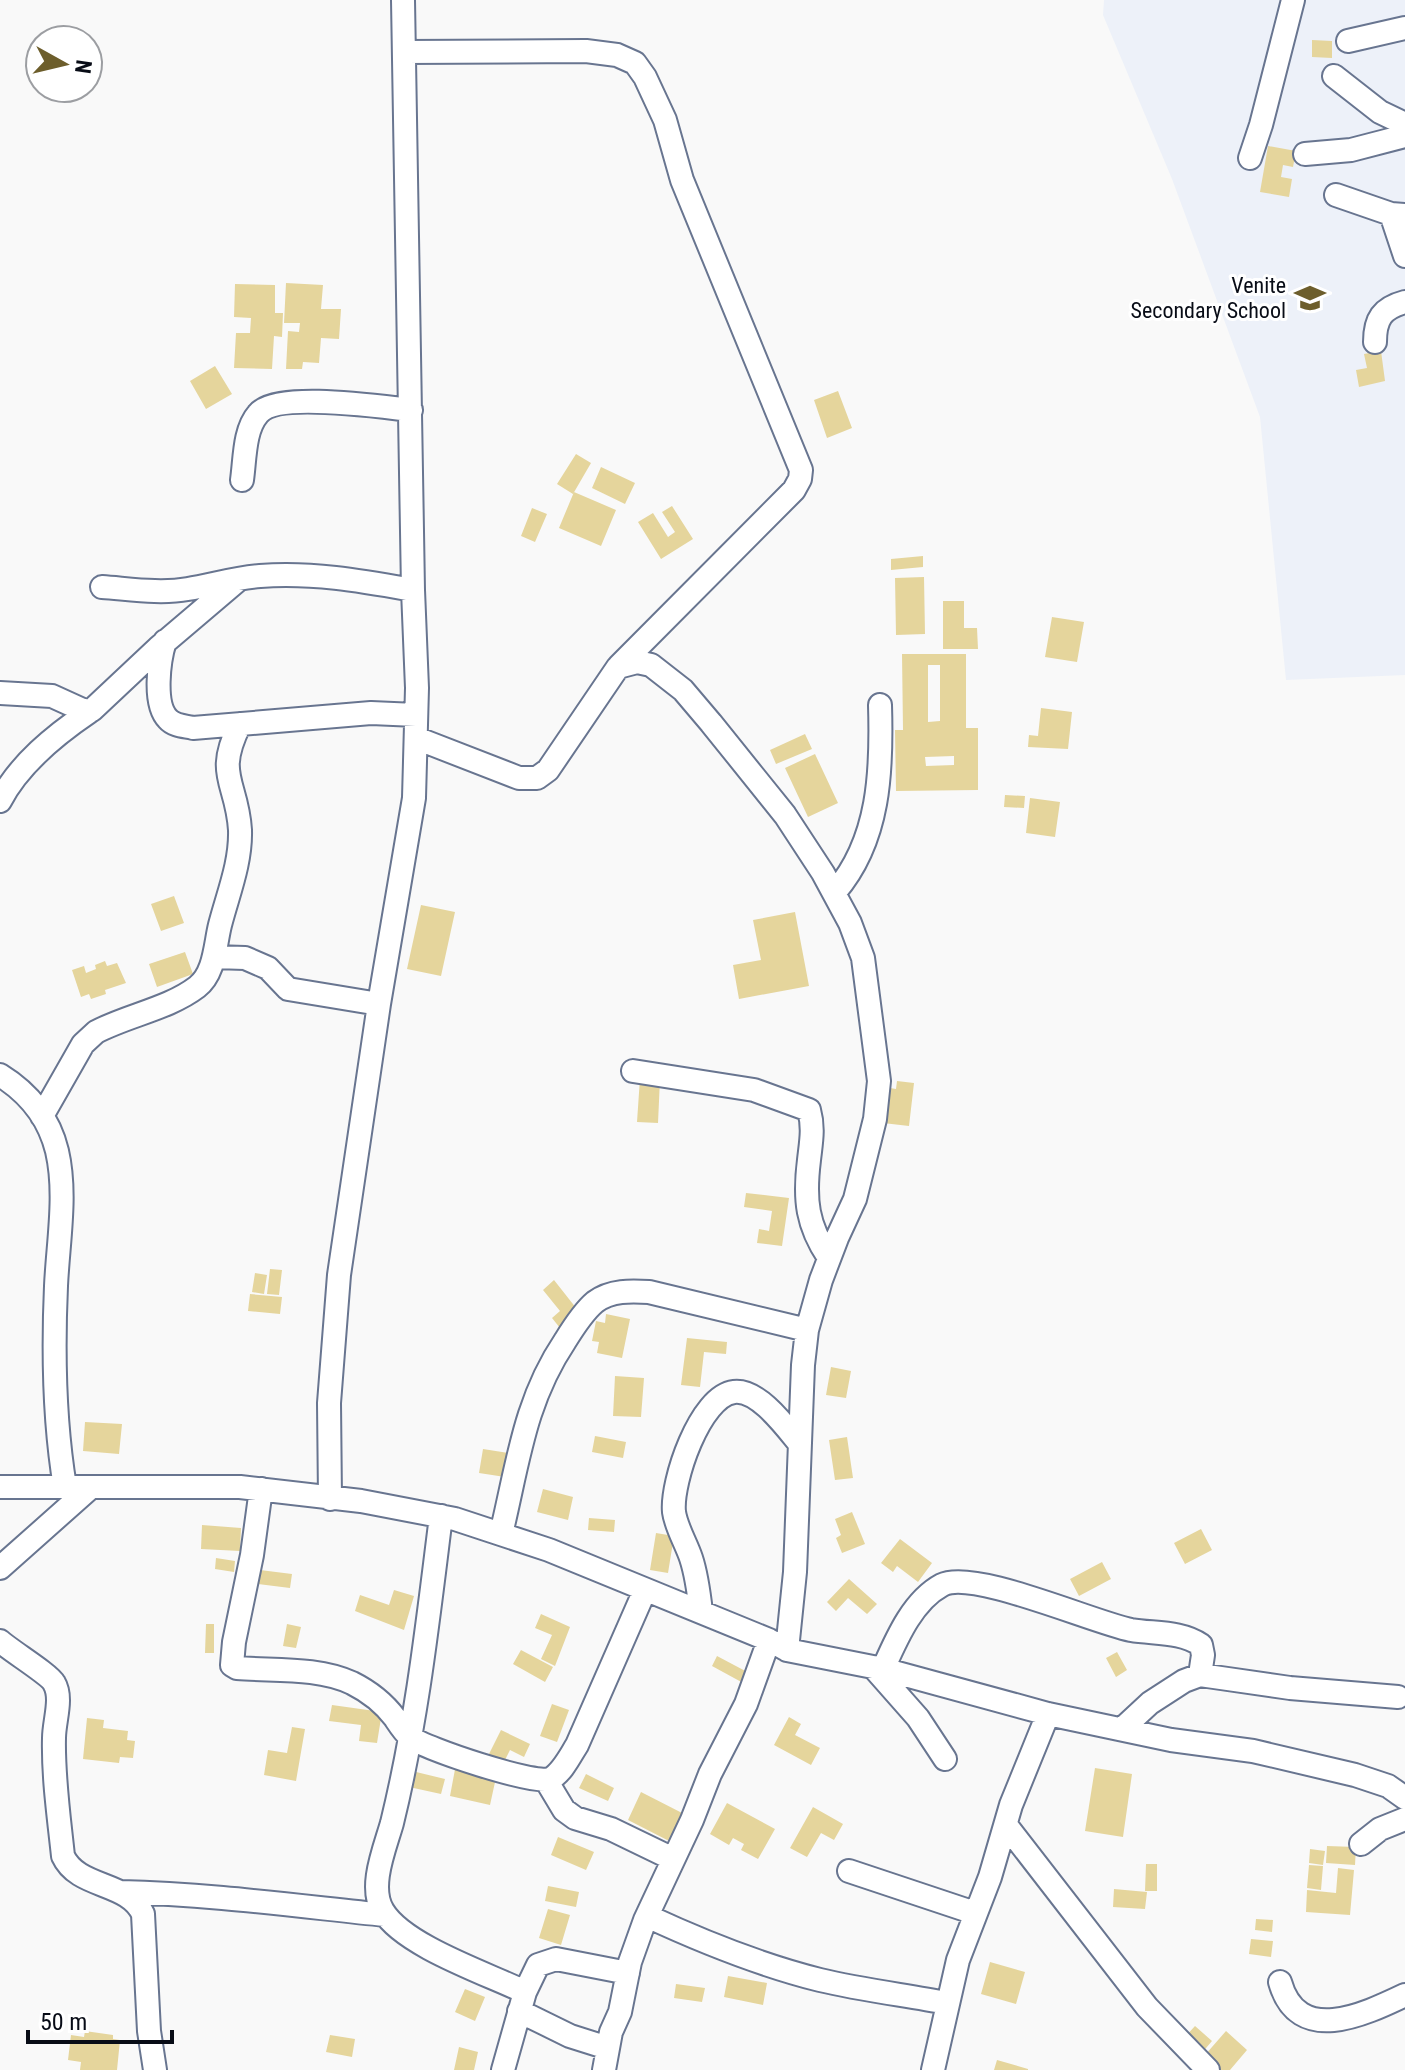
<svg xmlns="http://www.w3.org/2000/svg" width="1405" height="2070" font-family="'Roboto Condensed',sans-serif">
	<rect width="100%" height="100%" fill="#f9f9f9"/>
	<path fill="#edf1f9" d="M1104,0H1405V675L1286,680L1260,417L1172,179L1103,15Z"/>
	<path fill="#e5d59c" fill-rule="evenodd" d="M1312,40L1332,41V58L1312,57Z
		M1268,146L1296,151L1293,167L1283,165L1281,177L1292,179L1289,197L1260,192Z
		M286,283L323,285L321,309H341L339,339L321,338L319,363L303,362L302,369H286L288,331L299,332L300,323H284Z
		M235,284L275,285V313H283L282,337L274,336L272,369L234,368L236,333H250L251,318L234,317Z
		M1381,351L1385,381L1359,387L1356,370L1367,368L1364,354Z
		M215,366L232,394L206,409L190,381Z
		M838,391L852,428L827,438L814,400Z
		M576,454L591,463L573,494L557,484Z
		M601,467L635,483L625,504L592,488Z
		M574,492L616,510L601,546L559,528Z
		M672,506L693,539L661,559L638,522L653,513L668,537L675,532L662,512Z
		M532,508L547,514L535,542L521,536Z
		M923,556V567L891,570V559Z
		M924,577L925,634L896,635L895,578Z
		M943,601H964V628H977L978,649H943Z
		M1052,617L1084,622L1077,662L1045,657Z
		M902,654H966V728H978V790L896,791L895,730H903ZM928,665H940V721L928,722ZM954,756V765L926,766L925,757Z
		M1041,708L1072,712L1068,749L1028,747L1029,735L1038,736Z
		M805,734L812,749L776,764L770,750Z
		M815,754L838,803L808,817L785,768Z
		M1005,795L1025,796L1024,808L1004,807Z
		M1030,798L1060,802L1055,837L1026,833Z
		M174,896L184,923L161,931L151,904Z
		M421,905L455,912L441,976L407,969Z
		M795,912L809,986L739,999L733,965L761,960L753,920Z
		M185,952L193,974L157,987L149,964Z
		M105,961L107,966L117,963L126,983L105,990L106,994L91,999L89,994L81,997L72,970L84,966L86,973L96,969L95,965Z
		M640,1078L660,1079L658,1123L637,1122Z
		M897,1081L914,1083L909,1126L883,1123L890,1088L896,1089Z
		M746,1193L789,1198L782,1246L757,1243L759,1229L769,1231L772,1211L744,1207Z
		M270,1269L282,1270L279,1295L267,1294Z
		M255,1273L267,1275L264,1294L252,1292Z
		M554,1280L580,1313L560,1328L552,1318L560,1311L543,1290Z
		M250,1294L282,1297L280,1314L248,1311Z
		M606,1314L630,1319L622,1358L597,1353L599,1342L592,1341L596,1321L605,1323Z
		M687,1338L727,1342L726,1354L704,1352L700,1387L681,1385Z
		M831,1367L851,1371L846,1398L826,1395Z
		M615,1376L644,1378L641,1417L613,1416Z
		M85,1422L122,1424L119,1454L83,1451Z
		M595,1436L626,1442L623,1458L592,1452Z
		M847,1437L853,1478L835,1480L829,1440Z
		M483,1449L515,1454L511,1478L479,1473Z
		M543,1489L573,1497L568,1520L537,1512Z
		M852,1512L865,1544L842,1553L836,1538L841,1535L835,1519Z
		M589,1518L615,1520L614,1532L588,1530Z
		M202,1525L241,1528L240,1551L201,1549Z
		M1201,1529L1212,1550L1185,1564L1174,1543Z
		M656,1533L674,1536L668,1573L650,1570Z
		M900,1539L932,1563L918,1582L897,1566L893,1572L881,1563Z
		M216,1558L235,1561L234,1572L215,1569Z
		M1102,1562L1111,1579L1079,1596L1070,1579Z
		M253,1569L292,1574L290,1588L251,1583Z
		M849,1579L877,1604L867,1614L848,1598L836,1611L827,1602Z
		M394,1590L414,1596L404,1630L355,1611L360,1595L389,1605Z
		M541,1614L570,1627L555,1666L541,1659L552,1635L535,1628Z
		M206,1624H214V1653H205Z
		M287,1624L301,1627L296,1648L283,1646Z
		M521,1650L553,1667L545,1682L513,1664Z
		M1117,1652L1127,1670L1116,1677L1106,1658Z
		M717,1656L751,1674L745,1684L712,1666Z
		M552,1704L569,1710L557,1742L540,1736Z
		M332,1705L382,1712L377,1743L359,1741L361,1725L329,1721Z
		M789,1717L801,1724L795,1735L820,1748L811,1765L774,1745Z
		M87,1718L104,1720L103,1728L128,1731L127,1740L135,1741L133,1758L120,1757L119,1763L83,1759Z
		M292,1727L305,1729L296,1781L264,1775L268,1750L287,1753Z
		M501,1730L530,1744L524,1757L510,1750L502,1766L487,1758Z
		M456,1764L497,1773L490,1805L450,1796Z
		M1095,1768L1132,1774L1123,1837L1085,1831Z
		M412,1771L445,1779L441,1794L409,1787Z
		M586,1774L614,1788L608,1801L579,1788Z
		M641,1792L686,1815L673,1843L628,1820Z
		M727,1803L775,1829L758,1859L741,1850L744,1844L733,1838L729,1845L710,1834Z
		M813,1807L843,1824L834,1840L821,1833L807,1857L790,1848Z
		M558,1837L594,1852L586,1870L551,1855Z
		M1327,1846L1356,1847L1355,1865L1326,1863Z
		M1310,1849L1325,1851L1323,1865L1309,1863Z
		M1146,1864H1157V1891H1145Z
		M1309,1865L1323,1866L1321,1890L1307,1888Z
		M1338,1868L1354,1870L1350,1915L1306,1912L1307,1890L1336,1893Z
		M548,1886L579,1892L576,1907L545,1901Z
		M1114,1889L1147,1892L1145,1909L1113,1907Z
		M548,1909L570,1915L561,1945L539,1938Z
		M1256,1919L1273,1920L1272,1932L1255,1930Z
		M1251,1939L1273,1941L1271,1957L1249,1954Z
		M990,1962L1025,1972L1016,2004L981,1994Z
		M728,1976L767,1983L763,2005L724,1997Z
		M676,1984L705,1988L702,2002L674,1998Z
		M465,1989L485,1997L475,2021L455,2012Z
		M1195,2026L1212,2041L1201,2054L1184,2038Z
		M85,2031L113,2035V2039L120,2040L117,2070H80L81,2062L68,2060L71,2035L84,2037Z
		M1226,2031L1247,2050L1230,2070H1221L1205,2055Z
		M330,2035L355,2039L352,2057L326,2052Z
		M459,2047L478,2052L474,2070H454Z
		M997,2060L1028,2069V2070H994Z"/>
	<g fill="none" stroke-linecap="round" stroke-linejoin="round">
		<defs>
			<path id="minor" d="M1348,41L1405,28
				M404,52L586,51L617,55L635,63L645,77L665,120L682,180L801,470L800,479L794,490L619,666
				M1334,76L1380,112L1405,124
				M1305,154L1351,150L1405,136
				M1250,158L1261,125L1293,0
				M1336,195L1391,214L1405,215
				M1391,214L1405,256
				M1375,342C1375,319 1382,308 1405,302
				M242,480C245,459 244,430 258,414C276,391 382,407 411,410
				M102,587C130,589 160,594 188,589C212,585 235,578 260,576C313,572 362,581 413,590
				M165,641C159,660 153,704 168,719C174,726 185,726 193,728L371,713L416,715
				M0,693L52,696L85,711L92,710L158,648L238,580
				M416,738L519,778H537L548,770L618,667L637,662L651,665L683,690L711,723L785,815L823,873L850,923L863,958L879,1081L875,1119L855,1199L837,1238L821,1280L807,1330L803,1365L795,1572L787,1650
				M0,801C19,764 55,735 89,712
				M835,892C880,840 882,770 880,705
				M214,957L245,958L268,968L288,989L379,1004
				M633,1071L754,1090L809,1110C814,1128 811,1142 809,1160C804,1200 807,1225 829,1258
				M0,1075C29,1093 49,1118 57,1151C67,1194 58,1242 56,1286C53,1353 54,1421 65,1487
				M42,1116L83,1044L96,1032C128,1015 168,1009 197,987C215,973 215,945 220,925C228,894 241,863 240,830C237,781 214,776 240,724
				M0,1487H240L361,1501L455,1519L549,1550L769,1640L787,1650L883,1669L1048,1714L1171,1740L1253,1751L1355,1775L1388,1786L1405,1798
				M261,1489L252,1555L234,1642L232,1665L237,1668C274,1671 318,1667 352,1683C370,1692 383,1702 395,1718C399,1724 404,1732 410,1737C425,1749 535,1785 550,1779C562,1773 570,1756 577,1745L645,1590
				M330,1499L329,1403L339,1275L379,1004L414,798L417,688L413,590L403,0
				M441,1516C428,1620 417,1721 392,1823C385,1848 368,1887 383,1911C404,1946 488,1974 525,1992
				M501,1534C518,1464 524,1402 565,1341C573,1328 583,1312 595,1302C611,1290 631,1291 649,1292L807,1330
				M0,1568L90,1488
				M701,1612C699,1594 697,1576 691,1558C686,1543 676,1527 674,1512C671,1482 700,1396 734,1392C758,1389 785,1426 799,1443
				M0,1641C11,1651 49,1674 54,1683C63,1698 54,1721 54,1738C53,1777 59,1818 63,1856C78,1889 128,1881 143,1914L149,2031L155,2070
				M873,1667L918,1718L945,1759
				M883,1669C896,1640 912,1601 942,1585C973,1569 1092,1622 1131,1630C1154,1634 1181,1631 1201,1645L1203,1655L1200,1675
				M1122,1729L1150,1703L1184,1681L1200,1675L1290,1688L1398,1697
				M546,1780L564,1810L575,1818L611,1829L673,1859
				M1006,1825L1147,2007L1208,2070
				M1361,1844L1380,1829L1405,1819
				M849,1871L975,1913
				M121,1892C209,1894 297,1906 385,1915
				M647,1916C703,1942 760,1965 820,1980C862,1990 905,1995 947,2003
				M1280,1982C1298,2046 1363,2015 1405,1995
				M519,2011L570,2036L608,2048
				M503,2070L525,1992L538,1965L556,1959L628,1973
				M604,2070L611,2032L620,2012L630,1962L645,1920L692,1820L710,1774L746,1704L769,1640
				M933,2070L958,1960L990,1877L1011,1805L1048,1714"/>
		</defs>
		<use href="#minor" stroke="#687590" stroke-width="26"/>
		<use href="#minor" stroke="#fff" stroke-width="22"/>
	</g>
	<defs>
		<symbol id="school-bare" viewBox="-9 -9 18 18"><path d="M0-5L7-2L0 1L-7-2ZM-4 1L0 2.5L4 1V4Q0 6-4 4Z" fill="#6d5e2c" stroke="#fff" stroke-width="2.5" paint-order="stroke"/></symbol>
	</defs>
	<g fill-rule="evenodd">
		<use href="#school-bare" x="1288" y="276" width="44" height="44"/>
	</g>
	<g text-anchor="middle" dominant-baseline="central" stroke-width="6" stroke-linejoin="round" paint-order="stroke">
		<g font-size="22" fill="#080c16" stroke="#fff" text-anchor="end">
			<text x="1286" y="285">Venite<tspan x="1286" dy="25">Secondary School</tspan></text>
		</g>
	</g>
	<g transform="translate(64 64) rotate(98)"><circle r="38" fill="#ffffff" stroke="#9c9ea2" stroke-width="2"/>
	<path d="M0-6L14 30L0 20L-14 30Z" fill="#6d5e2c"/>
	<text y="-12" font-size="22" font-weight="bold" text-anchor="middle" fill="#080c16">N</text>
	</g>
	<path d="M28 2030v12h144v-12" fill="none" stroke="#080c16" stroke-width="4"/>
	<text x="40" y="2030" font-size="24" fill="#080c16" stroke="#ffffff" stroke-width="6" paint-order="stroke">50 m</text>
</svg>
